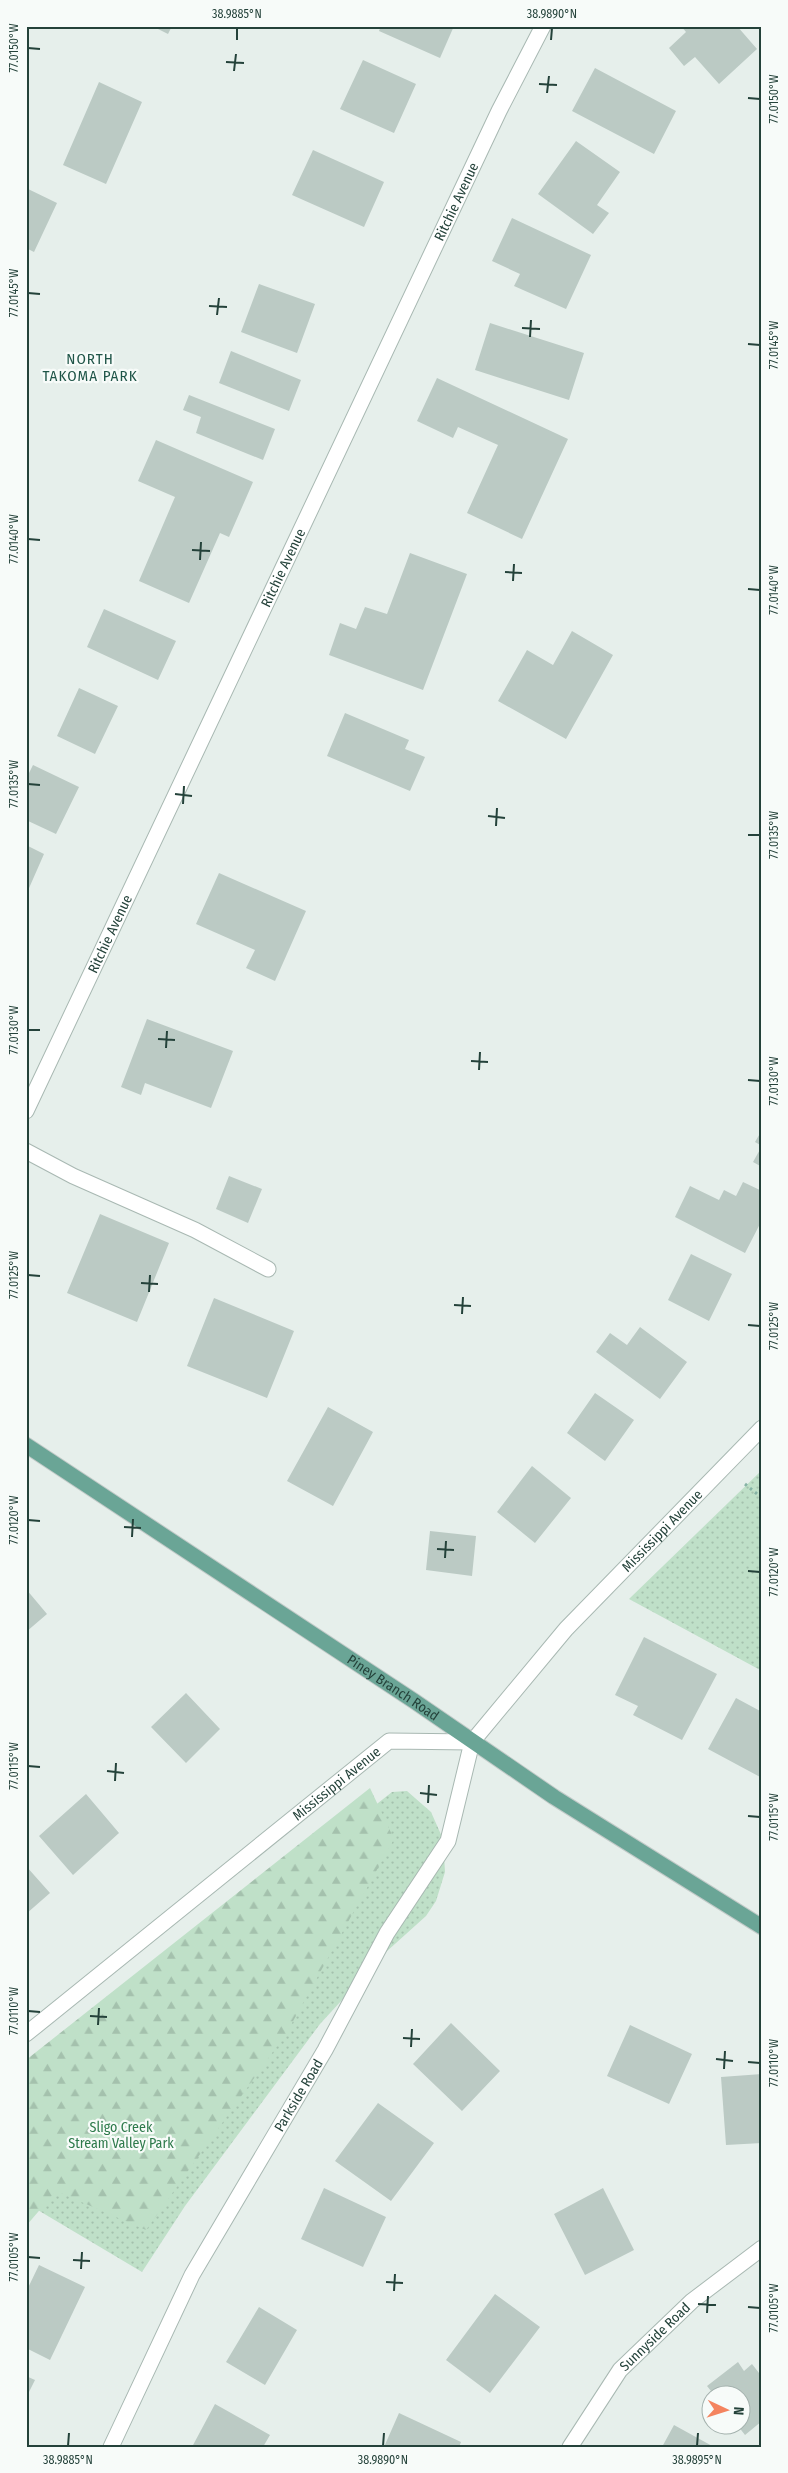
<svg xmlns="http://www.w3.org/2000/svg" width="788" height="2473" font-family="'Fira Sans Condensed',sans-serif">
	<defs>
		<pattern id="grass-dots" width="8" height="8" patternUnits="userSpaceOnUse" patternTransform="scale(1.25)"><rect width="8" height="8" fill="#bfe0c8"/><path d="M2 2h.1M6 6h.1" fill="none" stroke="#a4c1ad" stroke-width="1.8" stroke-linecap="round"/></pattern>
		<pattern id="forest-firs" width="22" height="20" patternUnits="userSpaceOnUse" patternTransform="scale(1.25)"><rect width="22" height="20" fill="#bfe0c8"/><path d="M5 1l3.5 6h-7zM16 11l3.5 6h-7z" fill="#a4c1ad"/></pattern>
	</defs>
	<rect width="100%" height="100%" fill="#e6efeb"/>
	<path fill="url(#grass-dots)" d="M762,1470V1671L629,1599Z
		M407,1791L431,1812L443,1839L445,1872L436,1901L426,1916L386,1952L320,2024L185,2206L142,2272L26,2203L204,1940L392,1792Z"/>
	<path fill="url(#forest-firs)" d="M370,1788L394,1839L287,2032L146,2230L56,2191L26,2226V2060Z"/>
	<path fill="#bbcac4" d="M152,26H172L168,34Z
		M381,26H454L440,58L379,31Z
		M681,26H737L757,49L719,84L695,57L684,66L669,48L686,32Z
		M363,60L416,84L394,133L340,109Z
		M595,68L676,111L654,154L572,111Z
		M99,82L142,102L106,184L63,165Z
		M576,141L620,172L597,205L609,213L593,234L538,194Z
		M313,150L384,182L364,227L292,195Z
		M26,188L57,203L34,252L26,248Z
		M512,218L591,255L566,309L514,286L520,274L492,261Z
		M259,284L315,304L297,353L241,332Z
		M490,323L584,353L569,400L475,370Z
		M231,351L301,380L289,411L219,383Z
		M437,378L568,439L522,539L467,513L498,445L458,427L453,438L417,421Z
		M189,395L275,429L263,460L196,433L201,417L183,410Z
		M156,440L253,482L229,537L220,533L189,603L139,581L175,497L138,481Z
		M410,553L467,574L423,690L329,655L340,623L356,629L365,607L387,614Z
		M104,609L176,641L158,680L87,647Z
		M572,631L613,655L566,739L498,701L527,650L553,665Z
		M79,688L118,706L95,754L57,736Z
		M345,713L409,740L405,749L425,757L410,791L327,756Z
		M33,765L79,787L56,834L26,820V779Z
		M26,845L44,854L26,895Z
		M219,873L306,911L275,981L246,968L255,950L196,924Z
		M147,1019L233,1051L211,1108L145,1083L141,1095L121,1087Z
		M762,1130V1146L755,1142Z
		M762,1146V1167L753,1162Z
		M229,1176L262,1189L248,1223L216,1209Z
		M743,1182L762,1191V1220L745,1253L675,1217L690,1186L719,1200L724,1190L736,1196Z
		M100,1214L169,1243L137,1322L67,1293Z
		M691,1254L732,1274L709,1321L668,1300Z
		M214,1298L294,1331L267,1398L187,1366Z
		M640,1327L687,1362L660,1399L596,1352L610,1333L627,1345Z
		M595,1393L634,1420L605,1461L567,1433Z
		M328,1407L373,1432L333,1506L287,1481Z
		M532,1466L571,1498L535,1543L497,1512Z
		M430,1531L476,1536L472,1576L426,1570Z
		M26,1589L47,1614L26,1632Z
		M644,1637L717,1674L682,1740L633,1715L638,1706L615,1695Z
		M186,1693L220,1729L186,1763L151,1727Z
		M736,1698L762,1712V1778L708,1749Z
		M86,1794L119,1833L73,1875L39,1836Z
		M26,1866L50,1893L26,1914Z
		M451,2023L500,2071L462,2111L413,2064Z
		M630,2025L692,2054L669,2104L607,2076Z
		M762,2074V2143L726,2145L721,2077Z
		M378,2103L434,2143L391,2201L335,2161Z
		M324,2188L386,2217L363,2267L301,2239Z
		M603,2188L634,2250L585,2275L554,2214Z
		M39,2265L85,2287L50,2360L26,2348V2292Z
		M495,2294L540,2327L490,2393L446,2360Z
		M259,2307L297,2330L265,2385L226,2362Z
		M738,2362L744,2371L752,2364L759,2373L762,2371V2421L745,2435L738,2426H740V2396H715L707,2386Z
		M26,2376L35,2380L26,2398Z
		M215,2404L270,2435L263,2447H192Z
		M399,2413L461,2442L459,2447H384Z
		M674,2425L714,2447H662Z"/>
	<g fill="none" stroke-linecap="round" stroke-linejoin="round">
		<defs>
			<g id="minor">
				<path id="s1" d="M26,1111L499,111L543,26"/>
				<path d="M26,1151L73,1176L195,1230L268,1269"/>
				<path id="s2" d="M26,2034L389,1741L472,1742L566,1629L762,1428"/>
				<path id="s3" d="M111,2447L192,2275L325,2050L387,1933L448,1841L472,1742"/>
				<path id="s4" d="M570,2447L620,2370L692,2301L762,2248"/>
			</g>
			<g id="major">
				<path id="s5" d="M26,1445L414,1701L554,1797L762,1927"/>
			</g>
		</defs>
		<use href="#minor" stroke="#a8b8b2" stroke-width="17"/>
		<use href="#major" stroke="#c2cac8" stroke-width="17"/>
		<path stroke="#86b3a5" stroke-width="3" stroke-dasharray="2.5 4" stroke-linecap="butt" d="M745,1484L762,1498"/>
		<use href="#minor" stroke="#fff" stroke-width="15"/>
		<use href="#major" stroke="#6aa596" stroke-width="15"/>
	</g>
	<path fill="none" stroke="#24423a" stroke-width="2" d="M237,40V28M551,40L552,28M28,48L40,49M226,62L244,63M234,71L236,54M539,84L557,85M547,93L549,76M748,98L760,99M28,293L40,294M209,306L227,307M217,315L219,298M522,328L540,329M530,337L531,320M748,344L760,345M28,539L40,540M192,550L210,551M200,560L201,542M505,572L522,573M513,581L514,564M748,589L760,590M28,784L40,785M175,794L192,796M183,804L184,786M488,816L505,818M496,826L497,808M748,835H760M28,1030H40M158,1039L175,1040M166,1048L167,1031M471,1061L488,1062M479,1070L480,1052M748,1080L760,1081M28,1275L40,1276M141,1283L158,1284M149,1292L150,1275M454,1305L471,1306M462,1314L463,1297M748,1325L760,1326M28,1520L40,1521M124,1527L141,1528M132,1537L133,1519M437,1549L454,1550M445,1558L446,1541M748,1571L760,1572M28,1766L40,1767M107,1771L124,1773M115,1781L116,1763M420,1793L437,1795M428,1803L429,1785M748,1816L760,1817M28,2011L40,2012M90,2016L107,2017M98,2025L99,2008M403,2038L420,2039M411,2047L412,2029M716,2059L733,2061M748,2062L760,2063M724,2069L725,2051M28,2257L40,2258M73,2260L90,2261M81,2269L82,2252M386,2282L403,2283M394,2291L395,2274M698,2304L716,2305M748,2307L760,2308M707,2313L708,2296M68,2446L69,2433M383,2446L384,2433M697,2446L698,2433"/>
	<g text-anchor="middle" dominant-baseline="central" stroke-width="4.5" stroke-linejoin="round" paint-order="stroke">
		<g font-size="14" fill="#24423a" stroke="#f7fbf9">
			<text stroke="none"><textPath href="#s1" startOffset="1006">Ritchie Avenue</textPath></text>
			<text stroke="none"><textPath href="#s1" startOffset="601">Ritchie Avenue</textPath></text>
			<text stroke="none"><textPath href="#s1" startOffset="196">Ritchie Avenue</textPath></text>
			<text stroke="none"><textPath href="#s2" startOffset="834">Mississippi Avenue</textPath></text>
			<text stroke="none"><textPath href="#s5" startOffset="440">Piney Branch Road</textPath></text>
			<text stroke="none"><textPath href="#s2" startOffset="399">Mississippi Avenue</textPath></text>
			<text stroke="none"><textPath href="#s3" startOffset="399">Parkside Road</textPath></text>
			<text stroke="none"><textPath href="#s4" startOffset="140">Sunnyside Road</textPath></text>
		</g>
		<g font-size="14" fill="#2d7a4b" stroke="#f7fbf9">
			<text x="121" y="2127">Sligo Creek<tspan x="121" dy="16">Stream Valley Park</tspan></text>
		</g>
		<g font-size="15" letter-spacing="1" fill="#1f5548" stroke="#f7fbf9">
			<text x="90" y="359">NORTH<tspan x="90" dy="17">TAKOMA PARK</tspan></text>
		</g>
	</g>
	<rect width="788" height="2473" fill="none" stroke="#f7fbf9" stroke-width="55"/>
	<g transform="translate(726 2410) rotate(94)"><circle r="24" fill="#f7fbf9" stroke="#a3b1ad"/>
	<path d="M0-4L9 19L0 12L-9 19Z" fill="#f4845f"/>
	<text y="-8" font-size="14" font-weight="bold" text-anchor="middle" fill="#24423a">N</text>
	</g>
	<rect x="28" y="28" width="732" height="2418" fill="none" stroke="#24423a" stroke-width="2"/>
	<g font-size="12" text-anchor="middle" fill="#24423a">
		<text x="237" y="18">38.9885°N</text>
		<text x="552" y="18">38.9890°N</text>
		<text transform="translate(14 48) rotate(-90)" y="4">77.0150°W</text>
		<text transform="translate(774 99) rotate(-90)" y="4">77.0150°W</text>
		<text transform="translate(14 293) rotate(-90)" y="4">77.0145°W</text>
		<text transform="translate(774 345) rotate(-90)" y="4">77.0145°W</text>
		<text transform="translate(14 539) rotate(-90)" y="4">77.0140°W</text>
		<text transform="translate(774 590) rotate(-90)" y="4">77.0140°W</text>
		<text transform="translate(14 784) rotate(-90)" y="4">77.0135°W</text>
		<text transform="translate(774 835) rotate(-90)" y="4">77.0135°W</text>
		<text transform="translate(14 1030) rotate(-90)" y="4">77.0130°W</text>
		<text transform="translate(774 1081) rotate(-90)" y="4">77.0130°W</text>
		<text transform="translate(14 1275) rotate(-90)" y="4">77.0125°W</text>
		<text transform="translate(774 1326) rotate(-90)" y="4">77.0125°W</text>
		<text transform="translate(14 1520) rotate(-90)" y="4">77.0120°W</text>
		<text transform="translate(774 1572) rotate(-90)" y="4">77.0120°W</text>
		<text transform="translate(14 1766) rotate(-90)" y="4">77.0115°W</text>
		<text transform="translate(774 1817) rotate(-90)" y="4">77.0115°W</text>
		<text transform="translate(14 2011) rotate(-90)" y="4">77.0110°W</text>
		<text transform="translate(774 2063) rotate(-90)" y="4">77.0110°W</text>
		<text transform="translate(14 2257) rotate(-90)" y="4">77.0105°W</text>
		<text transform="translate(774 2308) rotate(-90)" y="4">77.0105°W</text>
		<text x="68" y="2464">38.9885°N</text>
		<text x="383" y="2464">38.9890°N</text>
		<text x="697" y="2464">38.9895°N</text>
	</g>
</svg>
